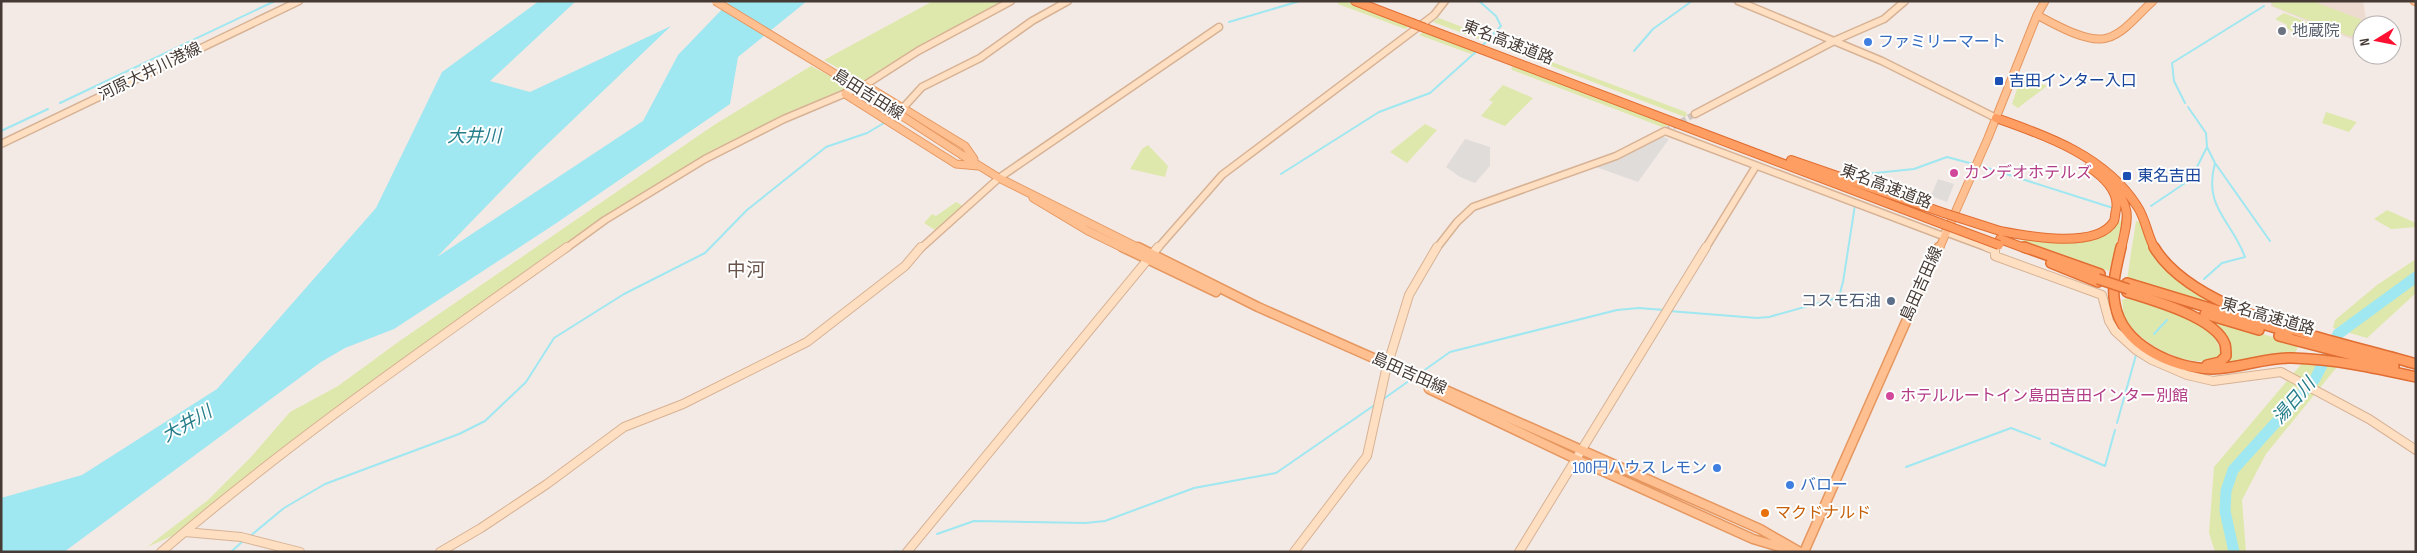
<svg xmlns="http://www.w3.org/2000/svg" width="2417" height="553" font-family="'Sofia Sans Condensed','Noto Sans JP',sans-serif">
	<rect width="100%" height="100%" fill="#f3eae5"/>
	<path fill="#ecdbce" d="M2271,1H2363L2367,25H2362V35L2354,40L2271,6Z"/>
	<path fill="#dfe8ac" d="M933,1H1008L864,83L824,60Z
		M1337,1H1345L1410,26L1405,29L1338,4Z
		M2272,1H2312L2360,19L2363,25L2361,31L2355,36H2349L2273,6Z
		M2284,13L2322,28L2294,36L2290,34L2292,31L2286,28L2287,25L2275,19Z
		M1439,18L1488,37L1484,41L1433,22Z
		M1424,31L1475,51L1471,54L1419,35Z
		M1525,52L1686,112L1687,115L1685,117L1522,55Z
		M1514,65L1669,125L1662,127L1512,70L1511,68Z
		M811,66L853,88L735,142L633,199L535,267L188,529L147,547L208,500L251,457L290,412L338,386L401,340L714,125Z
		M2028,77L2047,86L2018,108L2012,104L2020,80Z
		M1503,85L1533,98L1505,126L1481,116L1493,102L1489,100Z
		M2326,112L2357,122L2349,132L2322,123Z
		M1425,124L1437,130L1407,163L1390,152Z
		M1148,145L1168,166L1165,177L1130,169L1142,149Z
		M956,202L963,206L935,230L924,223L932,214L936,216Z
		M2387,210L2416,223V227L2391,229L2374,219Z
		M2124,217L2109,271L2010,236C2048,244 2096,250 2124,217Z
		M2136,221L2141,222L2152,249L2161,261L2258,319L2127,279Z
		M2416,259V293L2367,338L2333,328L2335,320L2377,285Z
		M2130,297C2162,307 2212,316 2222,354C2197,376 2134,343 2124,315C2123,311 2123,305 2122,300Z
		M2191,312L2299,345L2294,355L2260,356L2225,364L2231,352L2229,342Z
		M2303,362L2337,367L2266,454L2242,500L2246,552H2215L2209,533L2214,467Z"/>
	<path fill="#e0dcda" d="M1661,136L1669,139L1638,182L1596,167Z
		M1465,139L1490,147V166L1475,183L1460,177L1446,167Z
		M1938,179L1954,184L1947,202L1931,196Z"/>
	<path fill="#9fe7f1" d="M539,1H576L490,81L530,92L671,26L536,155L437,257L643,121L678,55L730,1H807L738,57L730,104L555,224L394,329L345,348L321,362L64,552H1V498L82,475L217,389L376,208L442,72Z"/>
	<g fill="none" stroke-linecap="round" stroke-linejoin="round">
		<path stroke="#9fe7f1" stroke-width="2" d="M1479,1L1496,16L1501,26L1481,47
			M1229,22L1300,1
			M1634,51L1653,29L1692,1
			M60,103L275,1
			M2185,103L2174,81L2172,63L2264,6
			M2188,107L2206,133L2207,147L2215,163L2270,241
			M891,122L899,116
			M1,131L48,109
			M1978,165L2113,208
			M1281,174L1379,112L1430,93L1478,50
			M1861,182L1866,174L1914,169L1947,157L1973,164
			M2151,206L2191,179L2207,147
			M2204,279L2222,263L2245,257C2231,219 2203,208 2215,163
			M1669,311L1757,318L1769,317L1833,299L1840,293L1843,282L1855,205
			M2154,334L2167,320
			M1419,374L1450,352L1617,310L1639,308L1664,310
			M1382,400L1413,378
			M2117,423L2136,355
			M2051,443L2105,466L2115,430
			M1906,467L2011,428L2040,439
			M937,534L974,521L1085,523L1105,521L1194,488L1276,473L1376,404
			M249,537L284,508L325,484L459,434L485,421L526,382L554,338L624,294L705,253L747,210L826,147L867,133L884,123
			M231,552L243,541
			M894,552L897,551"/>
		<path stroke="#9fe7f1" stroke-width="11" d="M2234,552L2225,511L2226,491L2233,470L2315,379L2338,334L2416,277"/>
		<path stroke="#d0c7c2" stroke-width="6" stroke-dasharray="6 3" stroke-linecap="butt" d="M1665,131L1695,114"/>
		<defs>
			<path id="secondary-far1" d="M1738,1L1882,61L1996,118
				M902,109L922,87L980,58L1032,21L1068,1
				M1695,114L1836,40L1884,19L1905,1
				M1,144L299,1
				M1945,232L1991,249
				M565,249L605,220L705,159L784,119L865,85L918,51L1011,1
				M920,249L999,178L1219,27
				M1157,249L1222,175L1434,15L1445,1
				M1436,249L1457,222L1473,207L1616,156L1665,131L1943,236
				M1705,249L1756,166"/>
			<path id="secondary" d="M1987,247L1995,250V256L2102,295L2109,321L2115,331L2136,350L2152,360L2187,375L2213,381L2281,372L2369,419L2416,450
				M185,532L241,537L300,552
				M161,552C290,441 428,346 567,247
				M440,552L481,528L547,484L624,427L683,404L807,342L905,266L921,247
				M907,552L1158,247
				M1294,552L1367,456L1386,370L1409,295L1437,247
				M1519,552L1706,247"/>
			<path id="primary-far1" d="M2414,1L2416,2
				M2037,15C2054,24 2088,44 2107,38C2125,33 2139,13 2153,1
				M865,85L965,146L974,159
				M845,94L956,164L978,166
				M962,155L999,178L1141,249
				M1033,198L1088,231L1125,249
				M1939,249L1988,138L2037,15L2045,1"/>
			<path id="primary" d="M1122,247L1216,292
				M1138,247L1258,307L1760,529L1800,552
				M1429,389L1576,459L1753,539L1790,550
				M1804,552L1939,247"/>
			<path id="highway-far1" d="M1355,1L1412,23
				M1425,28L1940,223
				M1996,118C2048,136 2106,157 2137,206C2146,219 2147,235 2155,249
				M1791,160L1944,213
				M2109,182C2133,207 2128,218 2121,249
				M2000,231C2026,236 2097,250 2114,221C2115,219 2115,213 2116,210C2120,192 2102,176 2089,167
				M2000,239L2027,249"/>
			<path id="highway" d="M2024,247L2100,274
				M2121,247C2117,265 2111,285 2115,304C2122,346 2173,368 2212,369C2239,369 2265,357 2292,358C2334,359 2375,368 2416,377
				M2154,247C2194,315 2343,342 2416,364
				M2051,263L2098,282
				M2127,283L2289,332
				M2127,292C2152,300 2215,317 2225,344C2226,348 2226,353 2226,356L2220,362L2207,365
				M2205,314L2259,330
				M2279,336L2394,366"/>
		</defs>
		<use href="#secondary-far1" stroke="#d7b295" stroke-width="9"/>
		<use href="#secondary" stroke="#d7b295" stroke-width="10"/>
		<use href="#primary-far1" stroke="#e69760" stroke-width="9"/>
		<use href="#primary" stroke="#e69760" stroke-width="11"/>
		<use href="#highway-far1" stroke="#e06d31" stroke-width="10"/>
		<use href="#highway" stroke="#e06d31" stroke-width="12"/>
		<use href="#secondary-far1" stroke="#ffdfc2" stroke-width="6"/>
		<use href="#secondary" stroke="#ffdfc2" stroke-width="8"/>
		<use href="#primary-far1" stroke="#ffc091" stroke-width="7"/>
		<use href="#primary" stroke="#ffc091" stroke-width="8"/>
		<use href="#highway-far1" stroke="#ff9e63" stroke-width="8"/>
		<use href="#highway" stroke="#ff9e63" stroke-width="9"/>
		<defs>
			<path id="primary-bridge" d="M715,1L870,95L962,155"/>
			<path id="highway-bridge-far1" d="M1412,23L1425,28
				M1944,213L2000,231
				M1940,223L1999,245"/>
			<path id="highway-bridge" d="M2098,279L2128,289"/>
		</defs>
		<use href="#primary-bridge" stroke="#e69760" stroke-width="9" stroke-linecap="butt"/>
		<use href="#highway-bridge-far1" stroke="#e06d31" stroke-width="10" stroke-linecap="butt"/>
		<use href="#highway-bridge" stroke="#e06d31" stroke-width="12" stroke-linecap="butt"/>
		<use href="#primary-bridge" stroke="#ffc091" stroke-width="7"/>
		<use href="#highway-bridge-far1" stroke="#ff9e63" stroke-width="8"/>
		<use href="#highway-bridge" stroke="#ff9e63" stroke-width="9"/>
	</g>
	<circle fill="#6b7280" stroke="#fff" stroke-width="2" cx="2282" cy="31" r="5"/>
	<g fill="#3f7fe0" stroke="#fff" stroke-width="2">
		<circle cx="1868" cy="42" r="5"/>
		<circle cx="1717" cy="468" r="5"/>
		<circle cx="1790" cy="485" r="5"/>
	</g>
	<g fill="#1a4fb4" stroke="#fff" stroke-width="2">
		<rect x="1994" y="76" width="10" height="10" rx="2.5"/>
		<rect x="2122" y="171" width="10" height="10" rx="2.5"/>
	</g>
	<g fill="#d1479c" stroke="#fff" stroke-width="2">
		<circle cx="1954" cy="173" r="5"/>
		<circle cx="1890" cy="396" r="5"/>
	</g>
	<circle fill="#5c6f8a" stroke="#fff" stroke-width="2" cx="1891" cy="301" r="5"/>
	<circle fill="#e8710a" stroke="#fff" stroke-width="2" cx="1765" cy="513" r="5"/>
	<g text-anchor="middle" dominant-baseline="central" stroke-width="4" stroke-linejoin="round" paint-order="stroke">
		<g font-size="16" fill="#5b616d" stroke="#fff" text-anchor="start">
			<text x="2292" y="31">地蔵院</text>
		</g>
		<g font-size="16" fill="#366cbe" stroke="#fff" text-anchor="start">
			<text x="1878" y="42">ファミリーマート</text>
			<text x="1707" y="468" text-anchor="end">100円ハウス レモン</text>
			<text x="1800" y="485">バロー</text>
		</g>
		<g font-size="16" fill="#453a34" stroke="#fff">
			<text transform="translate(1508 43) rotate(21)">東名高速道路</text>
			<text transform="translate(150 72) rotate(-26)">河原大井川港線</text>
			<text transform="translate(868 95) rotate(32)">島田吉田線</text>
			<text transform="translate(1886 187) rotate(21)">東名高速道路</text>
			<text transform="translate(1922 284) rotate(-66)">島田吉田線</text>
			<text transform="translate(2268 317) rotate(16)">東名高速道路</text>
			<text transform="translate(1409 374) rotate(24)">島田吉田線</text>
		</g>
		<g font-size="16" fill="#164399" stroke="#fff" text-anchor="start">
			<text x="2009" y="81">吉田インター入口</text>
			<text x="2137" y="176">東名吉田</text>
		</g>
		<g font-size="16" fill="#b23c85" stroke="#fff" text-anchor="start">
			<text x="1964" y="173">カンデオホテルズ</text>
			<text x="1900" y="396">ホテルルートイン島田吉田インター別館</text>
		</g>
		<g font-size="16" fill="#4e5e75" stroke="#fff" text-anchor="end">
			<text x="1881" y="301">コスモ石油</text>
		</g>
		<g font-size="16" fill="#c56008" stroke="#fff" text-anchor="start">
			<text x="1775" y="513">マクドナルド</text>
		</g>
		<g font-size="18" font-style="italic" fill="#257d8a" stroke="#fff">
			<text x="474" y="136">大井川</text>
			<text transform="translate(2294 401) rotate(-49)">湯日川</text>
			<text transform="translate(187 424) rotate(-30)">大井川</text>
		</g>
		<g font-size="19" fill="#68544b" stroke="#fff">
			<text x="746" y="270">中河</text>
		</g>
	</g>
	<rect width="2417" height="553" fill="none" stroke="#453a34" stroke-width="5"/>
	<g transform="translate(2377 40) rotate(260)"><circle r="24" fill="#ffffff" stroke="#b5b0ae"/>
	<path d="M0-4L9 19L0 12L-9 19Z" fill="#fe1031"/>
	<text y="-8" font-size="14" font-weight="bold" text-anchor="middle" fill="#453a34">N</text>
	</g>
</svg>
